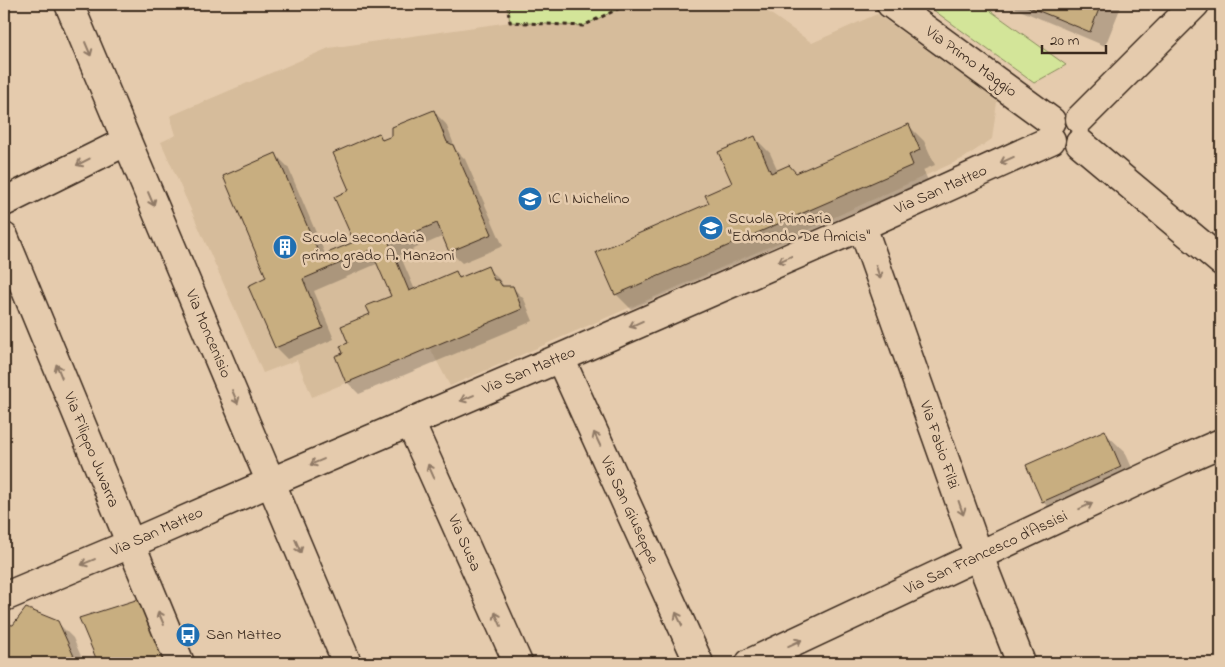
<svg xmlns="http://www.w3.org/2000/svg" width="1225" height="667" font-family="'Indie Flower',sans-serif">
	<rect width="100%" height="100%" fill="#e5cbad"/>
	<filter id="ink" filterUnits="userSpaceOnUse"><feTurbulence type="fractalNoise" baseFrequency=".02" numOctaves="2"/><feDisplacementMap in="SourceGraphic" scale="10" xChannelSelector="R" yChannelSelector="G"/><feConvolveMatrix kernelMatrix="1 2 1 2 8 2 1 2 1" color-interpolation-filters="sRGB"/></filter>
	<g filter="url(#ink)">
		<path fill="#d6bc9b" d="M628,4H757L812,43L877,14L984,91L997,102L992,139L964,158L782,241L450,386L430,348L312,397L297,360L263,373L161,142L176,135L170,116L329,48L510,22L583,26Z"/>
		<path fill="#d3e599" stroke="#87885c" d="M507,4H628L583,26L510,22Z
			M925,4H981L1066,65L1034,83Z"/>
		<path fill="#0003" d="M1005,4H1122L1105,46Z
			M434,112L446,124L456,150L465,159L503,246L462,263L450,252L444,236L400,255L415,290L455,272L462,279L487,268L499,279L504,287H512L524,299L533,321L359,394L347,382L345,354L350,344L371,314L393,296L379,263L314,291L334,339L287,359L276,348L268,278L276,155L288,167L326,256L356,243L351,191L378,135L384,140L393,136Z
			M909,126L924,141L935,165L923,170L928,180L631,309L616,294L710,204L733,184L755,138L770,153L778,171L797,174Z
			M1104,432L1125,452L1141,488L1064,522L1043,502L1027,466Z
			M81,618L175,663H99Z
			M57,622L73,638L84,663H4V625L13,627Z"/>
		<path fill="#c8ae80" stroke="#3b2a1e" d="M1022,4H1101L1090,32Z
			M434,110L447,142L453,145L492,234L449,252L437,223L389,243L409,291L456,271L459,278L488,266L494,280H498L502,286H513L522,309L346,383L335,356L343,353L340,346L348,343L341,326L370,314L366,306L391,296L371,250L303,279L323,328L275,348L248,286L266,277L223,176L276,153L320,256L354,242L334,197L349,190L333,153L379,133L382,140L392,136V127Z
			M909,124L920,150L909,155L913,165L615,295L596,252L709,203L705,195L732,183L718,152L755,136L771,173L789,165L796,173Z
			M1105,430L1121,467L1042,502L1026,465Z
			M139,599L167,663H98L79,618Z
			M26,608L58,621L77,663H4V624L13,625Z"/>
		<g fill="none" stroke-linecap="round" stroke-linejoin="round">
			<defs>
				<path id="minor" d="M69,4L347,663
					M891,4L1051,121
					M1080,119L1195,4
					M1080,143L1221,261
					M4,202L127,141
					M862,226L979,556L1021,663
					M4,237L180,663
					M560,358L699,663
					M410,422L518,663
					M4,597L130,544L271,482L560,358L862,226L1051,140
					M750,663L1180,461L1221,443"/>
			</defs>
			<use href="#minor" stroke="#3b2a1e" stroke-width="31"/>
			<path stroke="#3b2a1e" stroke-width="3" stroke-dasharray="4 4" stroke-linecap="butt" d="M507,4L510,22L583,26L628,4"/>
			<use href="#minor" stroke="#e5cbad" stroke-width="28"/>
		</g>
		<defs><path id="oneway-shaft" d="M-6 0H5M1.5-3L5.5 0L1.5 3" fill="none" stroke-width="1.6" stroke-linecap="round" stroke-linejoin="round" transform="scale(1.25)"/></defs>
		<g stroke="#907a66">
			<use href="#oneway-shaft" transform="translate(88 49) rotate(67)"/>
			<use href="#oneway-shaft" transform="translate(1007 160) rotate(156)"/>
			<use href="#oneway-shaft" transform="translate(83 162) rotate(153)"/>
			<use href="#oneway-shaft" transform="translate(151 199) rotate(67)"/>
			<use href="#oneway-shaft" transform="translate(785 259) rotate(156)"/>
			<use href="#oneway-shaft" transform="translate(878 272) rotate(71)"/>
			<use href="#oneway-shaft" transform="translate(636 324) rotate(156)"/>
			<use href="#oneway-shaft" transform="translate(59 371) rotate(-112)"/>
			<use href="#oneway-shaft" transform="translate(235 397) rotate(67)"/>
			<use href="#oneway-shaft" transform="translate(467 398) rotate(157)"/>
			<use href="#oneway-shaft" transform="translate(597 439) rotate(-115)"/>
			<use href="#oneway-shaft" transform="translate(317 462) rotate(157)"/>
			<use href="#oneway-shaft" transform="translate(431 471) rotate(-114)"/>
			<use href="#oneway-shaft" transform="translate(1086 506) rotate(-25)"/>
			<use href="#oneway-shaft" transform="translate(961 508) rotate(71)"/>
			<use href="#oneway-shaft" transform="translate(298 546) rotate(67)"/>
			<use href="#oneway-shaft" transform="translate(88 562) rotate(157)"/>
			<use href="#oneway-shaft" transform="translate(161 618) rotate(-113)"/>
			<use href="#oneway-shaft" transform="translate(498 619) rotate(-114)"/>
			<use href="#oneway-shaft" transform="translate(679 619) rotate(-115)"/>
			<use href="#oneway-shaft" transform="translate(795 643) rotate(-25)"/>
		</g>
	</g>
	<defs>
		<symbol id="school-disc" viewBox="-11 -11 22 22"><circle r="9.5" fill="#1f6fb2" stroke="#e5cbad"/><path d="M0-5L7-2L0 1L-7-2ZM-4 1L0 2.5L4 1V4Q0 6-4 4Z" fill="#fff"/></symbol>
		<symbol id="building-disc" viewBox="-11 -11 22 22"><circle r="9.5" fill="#1f6fb2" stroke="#e5cbad"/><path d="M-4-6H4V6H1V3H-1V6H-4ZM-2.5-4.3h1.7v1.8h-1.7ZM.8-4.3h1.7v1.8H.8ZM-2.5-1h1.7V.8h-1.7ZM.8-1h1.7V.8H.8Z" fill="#fff"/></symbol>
		<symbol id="bus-disc" viewBox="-11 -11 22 22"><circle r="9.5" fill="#1f6fb2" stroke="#e5cbad"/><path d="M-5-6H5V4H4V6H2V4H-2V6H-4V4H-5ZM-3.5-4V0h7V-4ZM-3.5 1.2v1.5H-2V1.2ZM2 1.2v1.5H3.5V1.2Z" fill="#fff"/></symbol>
	</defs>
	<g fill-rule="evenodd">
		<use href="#school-disc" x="516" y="185" width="28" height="28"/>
		<use href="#school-disc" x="697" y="214" width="28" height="28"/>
		<use href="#building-disc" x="271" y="233" width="28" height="28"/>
		<use href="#bus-disc" x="174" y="621" width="28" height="28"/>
	</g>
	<g text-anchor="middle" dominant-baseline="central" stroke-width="5" stroke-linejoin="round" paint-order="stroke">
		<g font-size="16" fill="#3b2a1e" stroke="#e5cbad">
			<text transform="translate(971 62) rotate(36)">Via Primo Maggio</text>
			<text transform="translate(941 190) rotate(-24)">Via San Matteo</text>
			<text transform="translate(208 334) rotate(67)">Via Moncenisio</text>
			<text transform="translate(529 371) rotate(-23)">Via San Matteo</text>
			<text transform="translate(939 445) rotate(71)">Via Fabio Filzi</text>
			<text transform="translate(91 450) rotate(68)">Via Filippo Juvarra</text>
			<text transform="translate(629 510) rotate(65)">Via San Giuseppe</text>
			<text transform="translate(157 532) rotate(-24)">Via San Matteo</text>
			<text transform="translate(464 543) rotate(66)">Via Susa</text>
			<text transform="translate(986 553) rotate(-25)">Via San Francesco d'Assisi</text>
		</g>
		<g font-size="16" fill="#3b2a1e" stroke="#e5cbad" text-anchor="start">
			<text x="548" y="199">IC I Nichelino</text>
			<text x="728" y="219">Scuola Primaria<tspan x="728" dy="18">"Edmondo De Amicis"</tspan></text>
			<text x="302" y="238">Scuola secondaria<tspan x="302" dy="18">primo grado A. Manzoni</tspan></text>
			<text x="206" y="635">San Matteo</text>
		</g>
	</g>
	<rect width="1225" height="667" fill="none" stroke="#e5cbad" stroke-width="20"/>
	<rect x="10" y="10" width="1205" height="647" fill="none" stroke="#3b2a1e" stroke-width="2" filter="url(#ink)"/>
	<path d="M1042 45v8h64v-8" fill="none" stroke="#3b2a1e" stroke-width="2.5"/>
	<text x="1050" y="45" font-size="15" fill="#3b2a1e" stroke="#e5cbad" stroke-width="4" paint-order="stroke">20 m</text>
</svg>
